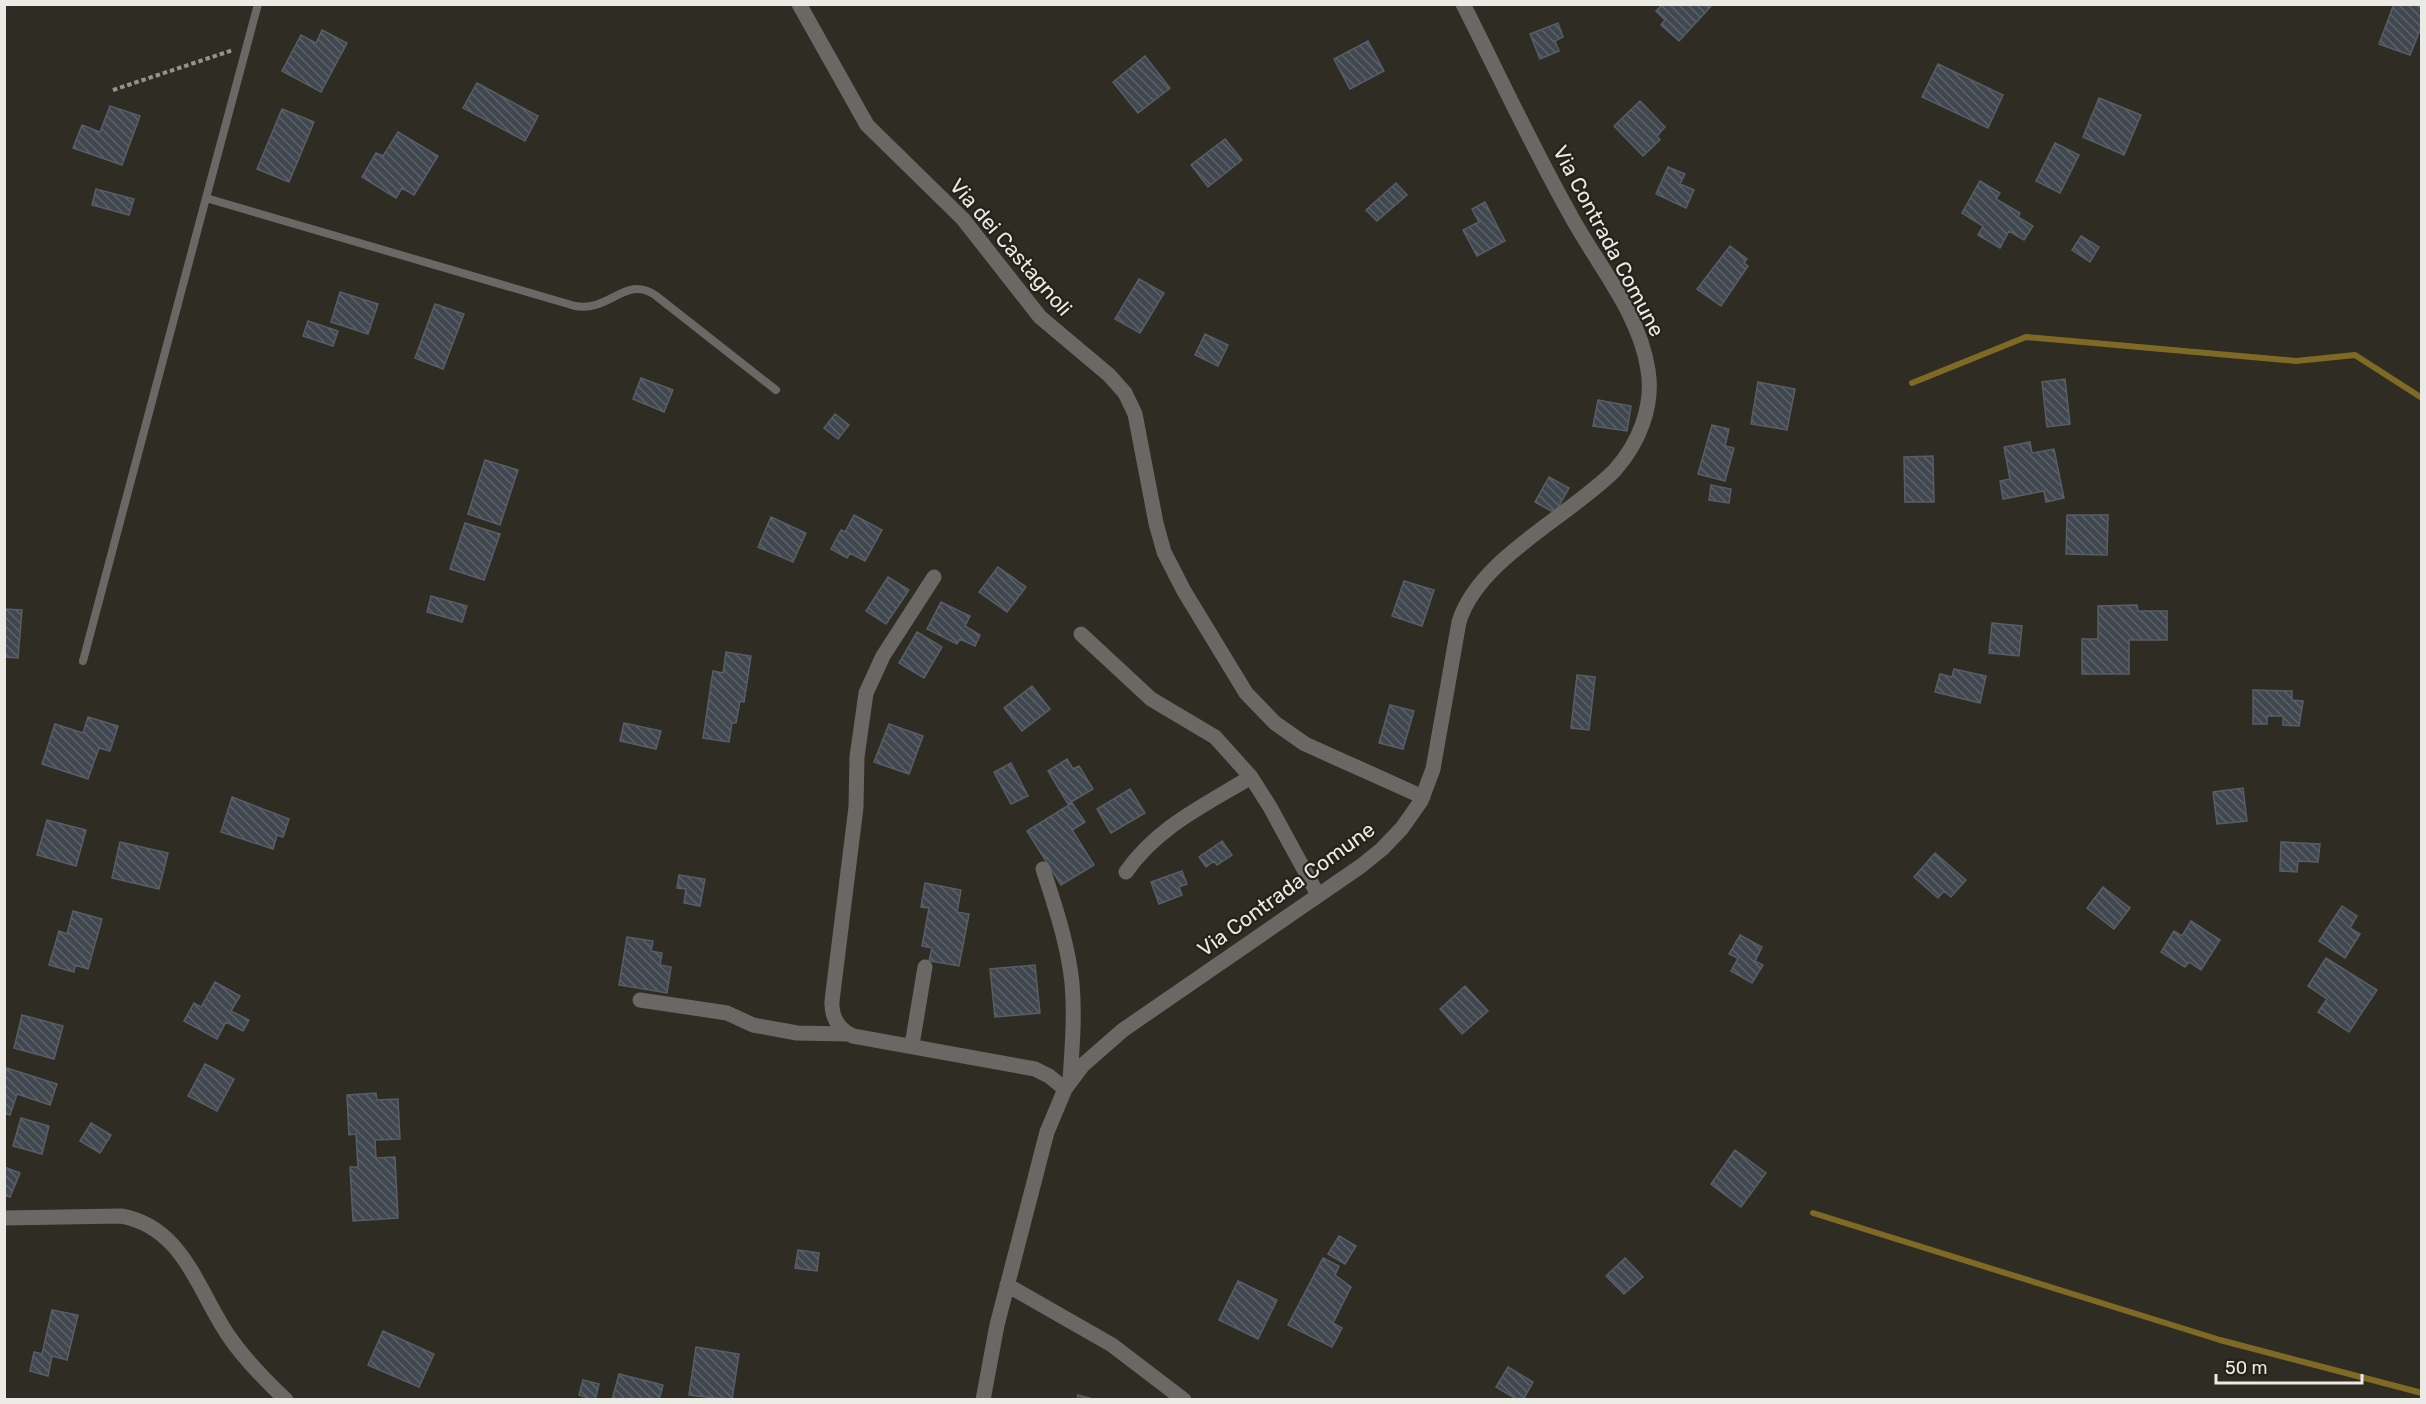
<svg xmlns="http://www.w3.org/2000/svg" width="2426" height="1404" font-family="Rubik,sans-serif">
	<defs>
		<pattern id="building-back-hatch" width="6" height="6" patternUnits="userSpaceOnUse" patternTransform="scale(1.5)"><rect width="6" height="6" fill="#40474f"/><path d="M-1 5l2 2M0 0l6 6M5-1l2 2" fill="none" stroke="#5c6268"/></pattern>
	</defs>
	<rect width="100%" height="100%" fill="#2f2c23"/>
	<g fill="none" stroke-linecap="round" stroke-linejoin="round">
		<path stroke="#7e6a25" stroke-width="6" d="M1912,383L2026,337L2296,361L2355,355L2422,398
			M1813,1213L2220,1340L2422,1393"/>
	</g>
	<path fill="url(#building-back-hatch)" stroke="#575e66" stroke-width="1.5" d="M1663,4H1713L1679,41L1661,25L1665,20L1656,11Z
		M2394,4H2413L2422,8V25L2410,55L2379,44Z
		M1558,23L1563,37L1555,41L1559,51L1540,59L1530,34Z
		M322,30L347,43L321,92L282,71L301,35L316,43Z
		M1368,41L1384,71L1350,89L1334,59Z
		M1145,56L1170,88L1138,113L1113,82Z
		M1938,64L2003,95L1988,128L1922,97Z
		M477,83L538,116L525,141L463,108Z
		M2099,98L2141,115L2124,155L2083,137Z
		M1640,101L1665,127L1657,136L1660,140L1643,156L1614,126Z
		M110,106L140,116L122,165L73,148L82,125L100,132Z
		M282,109L314,122L289,182L257,169Z
		M398,132L438,156L414,195L402,188L396,198L362,177L376,153L383,156Z
		M1225,139L1242,160L1208,187L1191,165Z
		M2055,143L2079,155L2060,193L2036,181Z
		M1668,167L1685,174L1680,184L1694,190L1686,208L1656,194Z
		M1980,181L2000,193L1996,199L2020,213L2018,217L2033,226L2024,240L2009,231L2000,248L1978,235L1983,226L1962,213Z
		M1396,183L1407,195L1377,221L1366,210Z
		M96,189L134,199L129,215L92,205Z
		M1485,202L1505,241L1477,256L1463,230L1479,222L1472,209Z
		M2081,236L2099,247L2090,262L2072,250Z
		M1730,246L1747,259L1744,263L1748,266L1721,306L1697,289Z
		M1139,279L1164,293L1140,333L1115,319Z
		M340,292L378,304L368,334L331,322Z
		M435,304L464,314L443,369L415,358Z
		M308,321L338,331L333,346L303,336Z
		M1205,334L1228,345L1218,366L1195,355Z
		M641,378L673,390L664,412L633,399Z
		M2065,379L2070,424L2047,427L2042,382Z
		M1758,382L1795,389L1787,430L1751,424Z
		M1598,400L1631,406L1627,431L1593,426Z
		M835,414L849,425L838,439L824,428Z
		M1712,425L1729,429L1725,446L1734,448L1725,481L1698,474Z
		M2030,442L2032,453L2054,449L2064,498L2046,502L2044,491L2003,499L2000,481L2010,479L2004,447Z
		M1933,456L1934,502H1905L1904,457Z
		M485,460L518,470L500,525L468,514Z
		M1549,477L1569,488L1555,513L1535,502Z
		M1711,485L1731,489L1729,503L1709,500Z
		M854,515L882,530L865,561L850,553L847,558L831,549L841,530L845,532Z
		M2067,515H2108L2107,555L2066,554Z
		M771,517L806,533L793,562L758,547Z
		M465,523L500,534L484,580L450,569Z
		M998,567L1026,587L1007,612L979,592Z
		M888,577L909,590L886,624L866,611Z
		M1404,581L1434,590L1422,626L1392,616Z
		M431,596L467,606L462,622L427,612Z
		M941,602L970,616L965,626L980,635L975,646L960,639L957,644L927,629Z
		M2137,605L2138,611H2167V640H2129V674H2082V639H2098V606Z
		M4,609L22,610L18,658L4,657Z
		M1992,623L2022,626L2019,656L1989,653Z
		M917,632L942,647L924,678L899,663Z
		M726,652L751,656L744,702L740,701L736,723H732L729,742L703,738L713,671L723,673Z
		M1954,669L1986,676L1980,703L1935,692L1940,674L1952,677Z
		M1577,675L1595,677L1589,730L1571,728Z
		M1032,686L1050,709L1022,731L1004,708Z
		M2253,690L2292,691V700L2303,701L2299,726L2283,725V716H2267V724H2253Z
		M1390,705L1414,711L1403,749L1379,743Z
		M88,717L118,726L110,751L99,748L88,779L42,764L55,724L83,733Z
		M624,723L661,731L656,749L620,741Z
		M889,724L923,736L909,774L874,762Z
		M1067,759L1073,769L1079,766L1093,789L1068,804L1048,771Z
		M1011,763L1028,796L1011,804L994,772Z
		M2243,788L2247,821L2217,824L2213,792Z
		M1130,789L1145,813L1111,833L1097,809Z
		M232,797L289,819L283,837L277,835L273,849L221,832Z
		M1072,803L1085,822L1072,830L1094,865L1061,885L1027,831Z
		M47,820L86,830L76,866L37,855Z
		M1222,841L1232,855L1217,865L1214,861L1206,867L1199,857Z
		M120,842L168,853L159,889L112,878Z
		M2281,842L2320,844L2318,862L2298,861L2297,872L2280,871Z
		M1935,853L1966,880L1951,897L1944,891L1938,898L1914,877Z
		M1182,871L1187,884L1179,887L1182,895L1159,904L1151,882Z
		M679,875L705,879L700,906L684,903L686,889L677,888Z
		M925,883L961,890L957,912L969,914L959,966L929,961L932,948L922,946L929,908L921,907Z
		M2103,887L2130,908L2114,929L2087,908Z
		M2342,906L2357,916L2350,928L2360,934L2345,958L2319,941Z
		M73,911L102,919L88,969L75,965L74,972L49,965L59,931L67,934Z
		M2191,921L2220,940L2201,970L2189,962L2185,967L2161,952L2174,931L2182,936Z
		M1740,935L1762,947L1755,961L1763,965L1752,983L1731,971L1738,958L1729,954Z
		M627,937L653,941L651,951L662,953L660,965L671,967L667,993L619,985Z
		M2326,958L2377,990L2349,1032L2318,1012L2327,999L2308,986Z
		M1035,965L1040,1013L995,1017L990,969Z
		M215,982L240,996L231,1011L249,1020L243,1031L226,1022L217,1039L184,1021L194,1003L201,1007Z
		M1465,986L1488,1011L1462,1034L1440,1009Z
		M22,1015L63,1026L54,1059L14,1048Z
		M205,1064L234,1079L217,1111L188,1096Z
		M7,1068L57,1084L50,1105L17,1094L10,1115L4,1113V1077Z
		M376,1093L377,1100L398,1099L400,1139L375,1140L376,1158L395,1157L398,1218L353,1221L350,1167H358L356,1134L349,1135L347,1095Z
		M21,1118L49,1126L42,1154L13,1146Z
		M91,1123L111,1135L100,1153L80,1141Z
		M1735,1150L1766,1173L1741,1207L1711,1184Z
		M4,1167L20,1173L10,1197L4,1195Z
		M1339,1236L1356,1246L1345,1264L1328,1254Z
		M798,1250L819,1253L817,1271L795,1268Z
		M1323,1258L1339,1266L1335,1275L1351,1287L1333,1323L1342,1328L1332,1347L1288,1325Z
		M1625,1258L1643,1277L1624,1294L1606,1276Z
		M1238,1281L1277,1300L1258,1339L1219,1320Z
		M52,1310L78,1315L67,1360L52,1356L48,1376L30,1371L34,1352L42,1354Z
		M383,1331L434,1354L419,1387L368,1365Z
		M696,1347L739,1354L732,1400L689,1395Z
		M1508,1367L1533,1382L1523,1400H1518L1496,1387Z
		M619,1374L663,1385L659,1400H612Z
		M583,1380L599,1384L595,1400L579,1395Z
		M1078,1395L1097,1400H1077Z"/>
	<g fill="none" stroke-linecap="round" stroke-linejoin="round">
		<path stroke="#95938c" stroke-width="4" stroke-dasharray="4.5 3" stroke-linecap="butt" d="M113,90L233,50"/>
		<path stroke="#696864" stroke-width="8" d="M258,4L206,198L575,306C611,312 625,275 655,295L776,390
			M83,661L206,198"/>
		<path stroke="#696864" stroke-width="15" d="M799,4L867,125L963,219L1040,317L1109,375L1125,393L1135,414L1156,523L1164,552L1184,591L1246,693L1275,723L1305,744L1423,797
			M934,577L883,656L866,693L857,757L856,807L832,1001C831,1017 839,1030 853,1036L1035,1069L1049,1076L1065,1089
			M1081,634L1151,699L1215,737L1251,777
			M1043,869C1055,906 1068,944 1072,983C1075,1016 1072,1048 1070,1081
			M1126,872C1157,827 1205,805 1251,777L1270,807L1318,895
			M640,1000L727,1013L753,1025L797,1033L847,1034
			M912,1045L925,967
			M4,1218L121,1216C183,1227 197,1289 228,1335C244,1359 265,1380 286,1400
			M1007,1285L1112,1345L1184,1400
			M983,1400L997,1325L1047,1132L1065,1089L1083,1065L1123,1030L1361,866L1382,849L1402,828L1421,801L1433,769L1459,622C1478,559 1570,516 1615,470C1639,443 1654,406 1648,370C1640,314 1597,264 1571,216C1532,147 1499,75 1463,4"/>
	</g>
	<g text-anchor="middle" dominant-baseline="central" stroke-width="4.5" stroke-linejoin="round" paint-order="stroke">
		<g font-size="21" fill="#eceae5" stroke="#25221a">
			<text transform="translate(1609 241) rotate(62)">Via Contrada Comune</text>
			<text transform="translate(1011 247) rotate(49)">Via dei Castagnoli</text>
			<text transform="translate(1286 889) rotate(-36)">Via Contrada Comune</text>
		</g>
	</g>
	<rect width="2426" height="1404" fill="none" stroke="#eceae5" stroke-width="12"/>
	<path d="M2216 1374v9h146v-9" fill="none" stroke="#eceae5" stroke-width="3"/>
	<text x="2225" y="1374" font-size="18" fill="#eceae5" stroke="#25221a" stroke-width="4.5" paint-order="stroke">50 m</text>
</svg>
